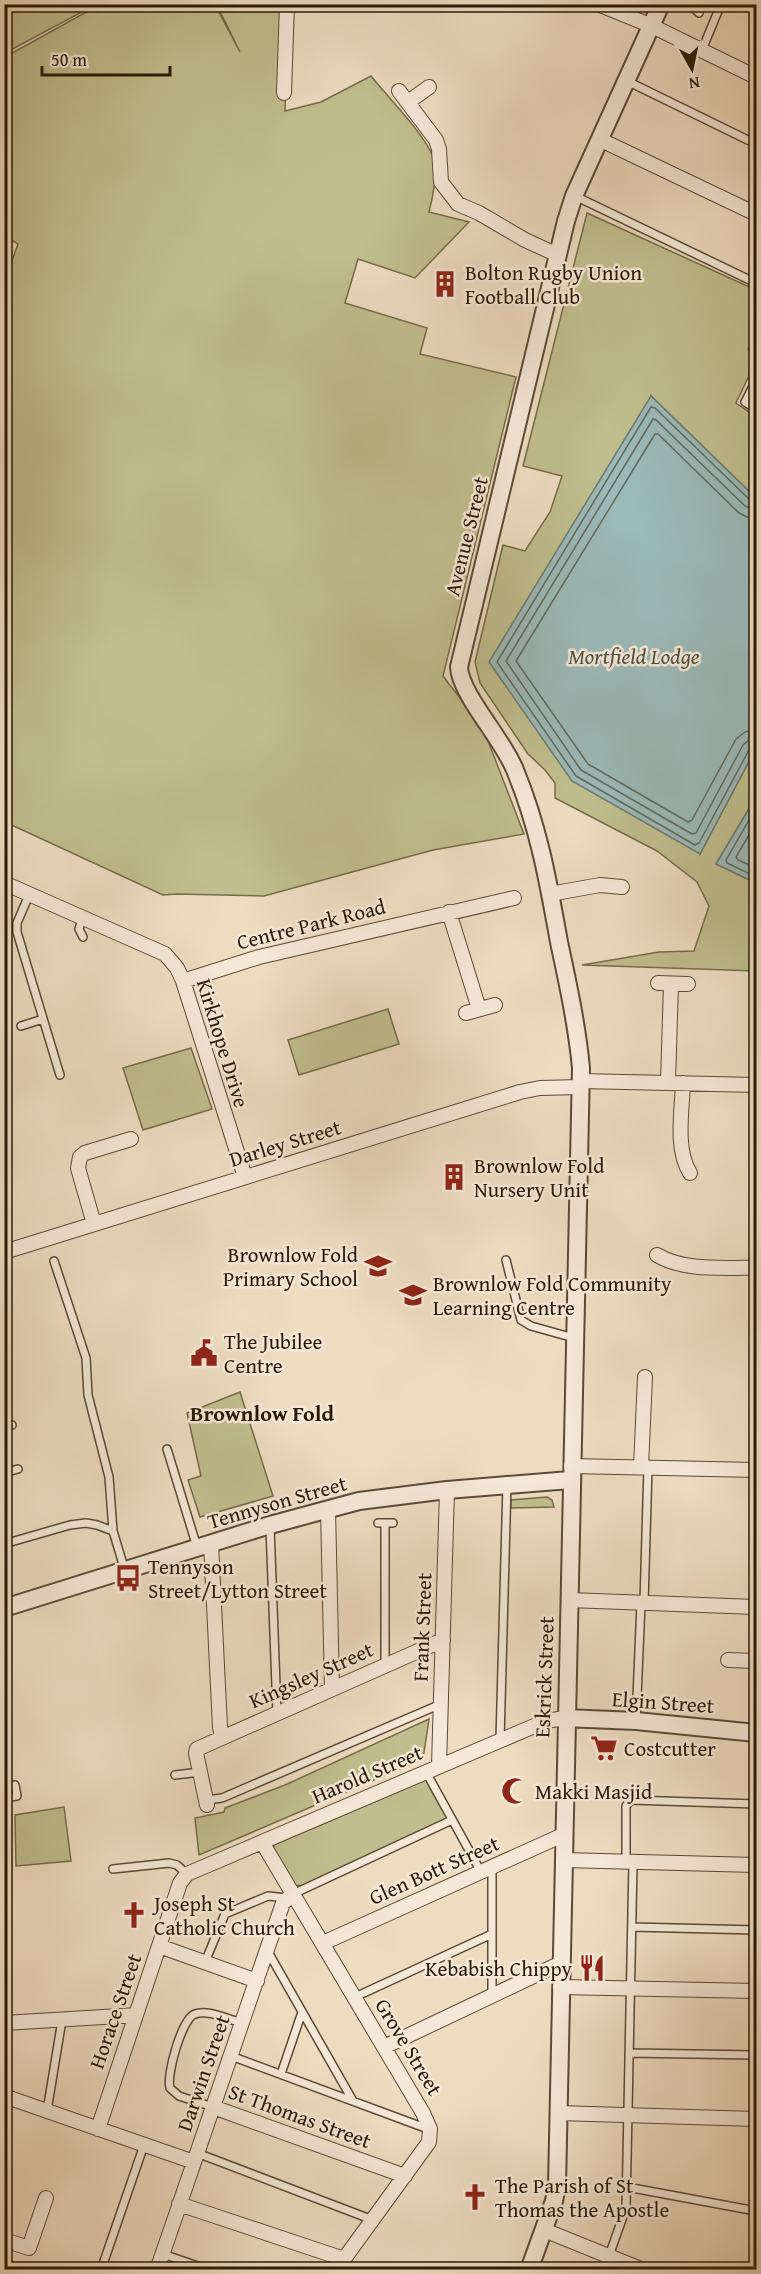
<svg xmlns="http://www.w3.org/2000/svg" width="761" height="2274" font-family="'Gentium Book Plus',serif">
	<rect width="100%" height="100%" fill="#eedcc1"/>
	<filter id="stains"><feTurbulence type="fractalNoise" baseFrequency=".00333" numOctaves="4"/><feColorMatrix values="0 0 0 0 .2 0 0 0 0 .09 0 0 0 0 .02 0 0 0 .5 -.17"/></filter>
	<radialGradient id="worn" r=".72"><stop offset=".6" stop-color="#630" stop-opacity="0"/><stop offset="1" stop-color="#630" stop-opacity=".3"/></radialGradient>
	<path fill="#c0be8e" stroke="#746c4a" stroke-width="1.5" d="M5,4H95V5L5,53Z
		M99,5H215L240,52L217,5H288L285,111L321,102L371,76C386,95 426,136 433,157C438,171 433,197 429,212L469,222L415,278L358,259L345,303L427,328L420,354L516,377L443,676L483,728L524,834L433,850L264,896L177,894L163,895L5,822L4,283L18,244L5,236V57Z
		M587,213L756,290V330L748,349L756,355V361L736,403L756,417V498L651,396L700,854L756,748V797L716,864L756,883V971L582,965L659,952L694,951L709,906L697,882L657,851L555,798V783L545,770L528,754L480,683L475,662L503,545L525,551L550,512L562,476L523,466Z
		M388,1009L399,1044L299,1075L288,1040Z
		M191,1048L212,1109L143,1130L123,1068Z
		M240,1392L273,1496L200,1517L188,1480L201,1476L187,1413Z
		M547,1497L552,1500L554,1507L511,1508V1500Z
		M429,1719L423,1759L199,1855L195,1818L224,1812L225,1808L285,1785Z
		M429,1778L452,1820L312,1885L289,1886L272,1858L275,1836Z
		M64,1807L71,1861L16,1866L15,1815Z"/>
	<path fill="#9bbab8" stroke="#6d7a71" stroke-width="1.5" d="M651,396L756,498V748L700,854L572,781L489,662Z
		M756,797V883L716,864Z"/>
	<g fill="none" stroke-linecap="round" stroke-linejoin="round">
		<path stroke="#626a60" stroke-width="1.5" d="M756,502L750,500L655,408L651,407L497,662L576,776L695,845L699,843L749,750L756,746
			M756,510L745,506L656,420L653,419L506,661L581,770L692,834L696,833L743,745L749,740L756,739
			M756,519L747,517L739,513L658,434H655L516,661L588,764L688,822L692,820L736,739L745,732L756,730
			M756,808L726,860L727,863L756,877
			M756,823L736,857L738,860L756,868"/>
		<defs>
			<path id="service" d="M689,4L699,13
				M702,50L721,4
				M627,81L756,144
				M575,196L756,283
				M756,380L745,402L756,409
				M29,895L17,923V932L60,1075
				M82,919L79,929L83,937
				M21,1026L43,1019
				M506,1260L521,1320L531,1326L574,1338
				M54,1261L86,1358L88,1395L109,1477L113,1531
				M4,1427L12,1425
				M167,1449L197,1547
				M4,1473L18,1469
				M378,1523H393
				M385,1523V1666
				M270,1527L277,1713
				M4,1544L70,1525L86,1523L97,1525L113,1531L125,1571
				M644,1603L648,1467
				M636,1721L641,1603
				M500,1740L507,1484
				M426,1772L481,1872
				M175,1775L200,1772
				M4,1798L17,1796L15,1785
				M206,1800L222,1798L441,1704
				M626,1862V1806L631,1800L756,1804
				M113,1869L169,1863L177,1865L187,1874
				M293,1894L452,1820
				M632,1927L756,1930
				M267,1950L353,2101
				M205,1962L225,1914L268,1896L287,1898
				M492,1995V1867
				M355,1997L492,1934
				M629,2053L756,2055
				M231,2056L428,2129
				M281,2074L302,2012
				M213,2107L179,2096L170,2088C166,2075 182,2018 195,2014C208,2009 229,2020 242,2023
				M47,2111L62,2020
				M197,2153L373,2220
				M627,2187L756,2211
				M163,2254L209,2270
				M101,2270L144,2145
				M604,2270L626,2208L633,1863"/>
			<path id="minor" d="M598,4L652,26L756,77
				M399,91L436,140L439,149L441,182L458,204L479,213L525,240L558,255
				M284,93L287,4
				M408,102L429,87
				M601,140L756,214
				M4,883L165,954L177,968L183,981L245,1177
				M550,894L600,885L622,887
				M449,912L479,1009
				M183,981L259,957L514,898
				M658,983L688,984
				M466,1013L495,1005
				M581,1081L756,1085
				M668,1083L671,984
				M683,1083C682,1111 675,1149 690,1173
				M94,1224L78,1168L80,1157L85,1153L131,1139
				M4,1252L520,1092L540,1088L581,1087
				M657,1255C686,1272 724,1267 756,1268
				M571,1466L756,1470
				M641,1467L645,1377
				M328,1509L332,1689
				M211,1544L220,1727L222,1737
				M569,1600L756,1607
				M728,1660L756,1661
				M439,1766L447,1490
				M207,1805L196,1753L197,1749L443,1640
				M262,1842L423,2113L430,2129L429,2142L336,2270
				M563,1860L756,1865
				M323,1943L563,1835
				M159,1946L257,1981
				M560,1987L756,1991
				M4,2023L136,2015
				M384,2047L561,1963
				M4,2096L194,2162
				M213,2107L405,2176
				M558,2113L756,2119
				M98,2129L180,1883L187,1874L546,1721L565,1718
				M179,2204L344,2259
				M544,2230L643,2270
				M4,2240L29,2248L46,2198
				M157,2270L283,1903L293,1894"/>
			<path id="tertiary" d="M4,1608L270,1525L359,1501L447,1490L570,1480
				M565,1718L636,1721L756,1733
				M529,2270L554,2201L557,2186L581,1068C577,1026 568,984 559,942C548,881 539,828 515,770C503,739 460,694 459,667L566,221L574,196L661,4"/>
		</defs>
		<use href="#service" stroke="#5a4a36" stroke-width="10"/>
		<use href="#minor" stroke="#5a4a36" stroke-width="16"/>
		<use href="#tertiary" stroke="#5a4a36" stroke-width="20"/>
		<use href="#service" stroke="#f4e8d7" stroke-width="7"/>
		<use href="#minor" stroke="#f4e8d7" stroke-width="14"/>
		<use href="#tertiary" stroke="#f4e8d7" stroke-width="16"/>
	</g>
	<defs>
		<symbol id="building-bare" viewBox="-9 -9 18 18"><path d="M-4-6H4V6H1V3H-1V6H-4ZM-2.5-4.3h1.7v1.8h-1.7ZM.8-4.3h1.7v1.8H.8ZM-2.5-1h1.7V.8h-1.7ZM.8-1h1.7V.8H.8Z" fill="#8f2418" stroke="#f4e8d7" stroke-width="2.5" paint-order="stroke"/></symbol>
		<symbol id="school-bare" viewBox="-9 -9 18 18"><path d="M0-5L7-2L0 1L-7-2ZM-4 1L0 2.5L4 1V4Q0 6-4 4Z" fill="#8f2418" stroke="#f4e8d7" stroke-width="2.5" paint-order="stroke"/></symbol>
		<symbol id="university-bare" viewBox="-9 -9 18 18"><path d="M0-5L7-2L0 1L-7-2ZM-4 1L0 2.5L4 1V4Q0 6-4 4Z" fill="#8f2418" stroke="#f4e8d7" stroke-width="2.5" paint-order="stroke"/></symbol>
		<symbol id="civic-bare" viewBox="-9 -9 18 18"><path d="M-.6-6.5H3V-4.5H.6V-3L4-1V1h2V6H-6V1h2V-1L-.6-3ZM-1.2 2.5V6h2.4V2.5Z" fill="#8f2418" stroke="#f4e8d7" stroke-width="2.5" paint-order="stroke"/></symbol>
		<symbol id="bus-bare" viewBox="-9 -9 18 18"><path d="M-5-6H5V4H4V6H2V4H-2V6H-4V4H-5ZM-3.5-4V0h7V-4ZM-3.5 1.2v1.5H-2V1.2ZM2 1.2v1.5H3.5V1.2Z" fill="#8f2418" stroke="#f4e8d7" stroke-width="2.5" paint-order="stroke"/></symbol>
		<symbol id="supermarket-bare" viewBox="-9 -9 18 18"><path d="M-6-5.5h2.5l.6 2H6L4.5 2H-2.5L-4.4-4H-6ZM-1.5 3.2a1.3 1.3 0 1 0 .1 0ZM3 3.2a1.3 1.3 0 1 0 .1 0Z" fill="#8f2418" stroke="#f4e8d7" stroke-width="2.5" paint-order="stroke"/></symbol>
		<symbol id="mosque-bare" viewBox="-9 -9 18 18"><path d="M3.5-4.9A6 6 0 1 0 3.5 4.9A5 5 0 1 1 3.5-4.9Z" fill="#8f2418" stroke="#f4e8d7" stroke-width="2.5" paint-order="stroke"/></symbol>
		<symbol id="church-bare" viewBox="-9 -9 18 18"><path d="M-1.2-6h2.4v3.5h3.3v2.4h-3.3V6h-2.4V-.1h-3.3v-2.4h3.3Z" fill="#8f2418" stroke="#f4e8d7" stroke-width="2.5" paint-order="stroke"/></symbol>
		<symbol id="restaurant-bare" viewBox="-9 -9 18 18"><path d="M-5-6h1v4h1v-4h1v4h1v-4h1v5L-1.5 .5V6h-2V.5L-5-1ZM5-6V6H3V1.5H1.5Q1.5-4 5-6Z" fill="#8f2418" stroke="#f4e8d7" stroke-width="2.5" paint-order="stroke"/></symbol>
	</defs>
	<g fill-rule="evenodd">
		<use href="#building-bare" x="426" y="265" width="38" height="38"/>
		<use href="#building-bare" x="435" y="1158" width="38" height="38"/>
		<use href="#school-bare" x="359" y="1247" width="38" height="38"/>
		<use href="#university-bare" x="394" y="1276" width="38" height="38"/>
		<use href="#civic-bare" x="185" y="1334" width="38" height="38"/>
		<use href="#bus-bare" x="109" y="1559" width="38" height="38"/>
		<use href="#supermarket-bare" x="585" y="1729" width="38" height="38"/>
		<use href="#mosque-bare" x="496" y="1772" width="38" height="38"/>
		<use href="#church-bare" x="115" y="1896" width="38" height="38"/>
		<use href="#restaurant-bare" x="573" y="1949" width="38" height="38"/>
		<use href="#church-bare" x="456" y="2178" width="38" height="38"/>
	</g>
	<g text-anchor="middle" dominant-baseline="central" stroke-width="5" stroke-linejoin="round" paint-order="stroke">
		<g font-size="21" fill="#281a07" stroke="#f4e8d7" text-anchor="start">
			<text x="465" y="272">Bolton Rugby Union<tspan x="465" dy="24">Football Club</tspan></text>
			<text x="474" y="1165">Brownlow Fold<tspan x="474" dy="24">Nursery Unit</tspan></text>
			<text x="358" y="1254" text-anchor="end">Brownlow Fold<tspan x="358" dy="24">Primary School</tspan></text>
			<text x="433" y="1283">Brownlow Fold Community<tspan x="433" dy="24">Learning Centre</tspan></text>
			<text x="224" y="1341">The Jubilee<tspan x="224" dy="24">Centre</tspan></text>
			<text x="148" y="1566">Tennyson<tspan x="148" dy="24">Street/Lytton Street</tspan></text>
			<text x="624" y="1748">Costcutter</text>
			<text x="535" y="1791">Makki Masjid</text>
			<text x="154" y="1903">Joseph St<tspan x="154" dy="24">Catholic Church</tspan></text>
			<text x="572" y="1968" text-anchor="end">Kebabish Chippy</text>
			<text x="495" y="2185">The Parish of St<tspan x="495" dy="24">Thomas the Apostle</tspan></text>
		</g>
		<g font-size="21" fill="#281a07" stroke="#f4e8d7">
			<text transform="translate(466 536) rotate(-76)">Avenue Street</text>
			<text transform="translate(311 924) rotate(-14)">Centre Park Road</text>
			<text transform="translate(223 1043) rotate(73)">Kirkhope Drive</text>
			<text transform="translate(285 1143) rotate(-17)">Darley Street</text>
			<text transform="translate(277 1502) rotate(-16)">Tennyson Street</text>
			<text transform="translate(422 1627) rotate(-88)">Frank Street</text>
			<text transform="translate(311 1675) rotate(-24)">Kingsley Street</text>
			<text transform="translate(544 1677) rotate(-88)">Eskrick Street</text>
			<text transform="translate(663 1702) rotate(4)">Elgin Street</text>
			<text transform="translate(367 1774) rotate(-23)">Harold Street</text>
			<text transform="translate(434 1870) rotate(-24)">Glen Bott Street</text>
			<text transform="translate(115 2011) rotate(-71)">Horace Street</text>
			<text transform="translate(409 2047) rotate(59)">Grove Street</text>
			<text transform="translate(203 2073) rotate(-71)">Darwin Street</text>
			<text transform="translate(300 2116) rotate(20)">St Thomas Street</text>
		</g>
		<g font-size="22" font-style="italic" fill="#505245" stroke="#f4e8d7">
			<text x="634" y="656">Mortfield Lodge</text>
		</g>
		<g font-size="22" font-weight="bold" fill="#281a07" stroke="#f4e8d7">
			<text x="262" y="1413">Brownlow Fold</text>
		</g>
	</g>
	<rect width="761" height="2274" fill="none" stroke="#eedcc1" stroke-width="24"/>
	<rect x="6" y="6" width="749" height="2262" fill="none" stroke="#281a07" stroke-width="3"/>
	<rect x="12" y="12" width="737" height="2250" fill="none" stroke="#281a07" stroke-width="1.5"/>
	<g transform="translate(692 69) rotate(171)" stroke="#f4e8d7" stroke-width="4.5" paint-order="stroke">
	<path d="M0-4.5L10 22L0 15L-10 22Z" fill="#281a07"/>
	<text y="-9" font-size="16" font-weight="bold" text-anchor="middle" fill="#281a07">N</text>
	</g>
	<path d="M42 66v9h128v-9" fill="none" stroke="#281a07" stroke-width="3"/>
	<text x="51" y="66" font-size="18" fill="#281a07" stroke="#f4e8d7" stroke-width="4.5" paint-order="stroke">50 m</text>
	<rect width="100%" height="100%" filter="url(#stains)"/>
	<rect width="100%" height="100%" fill="url(#worn)"/>
</svg>
